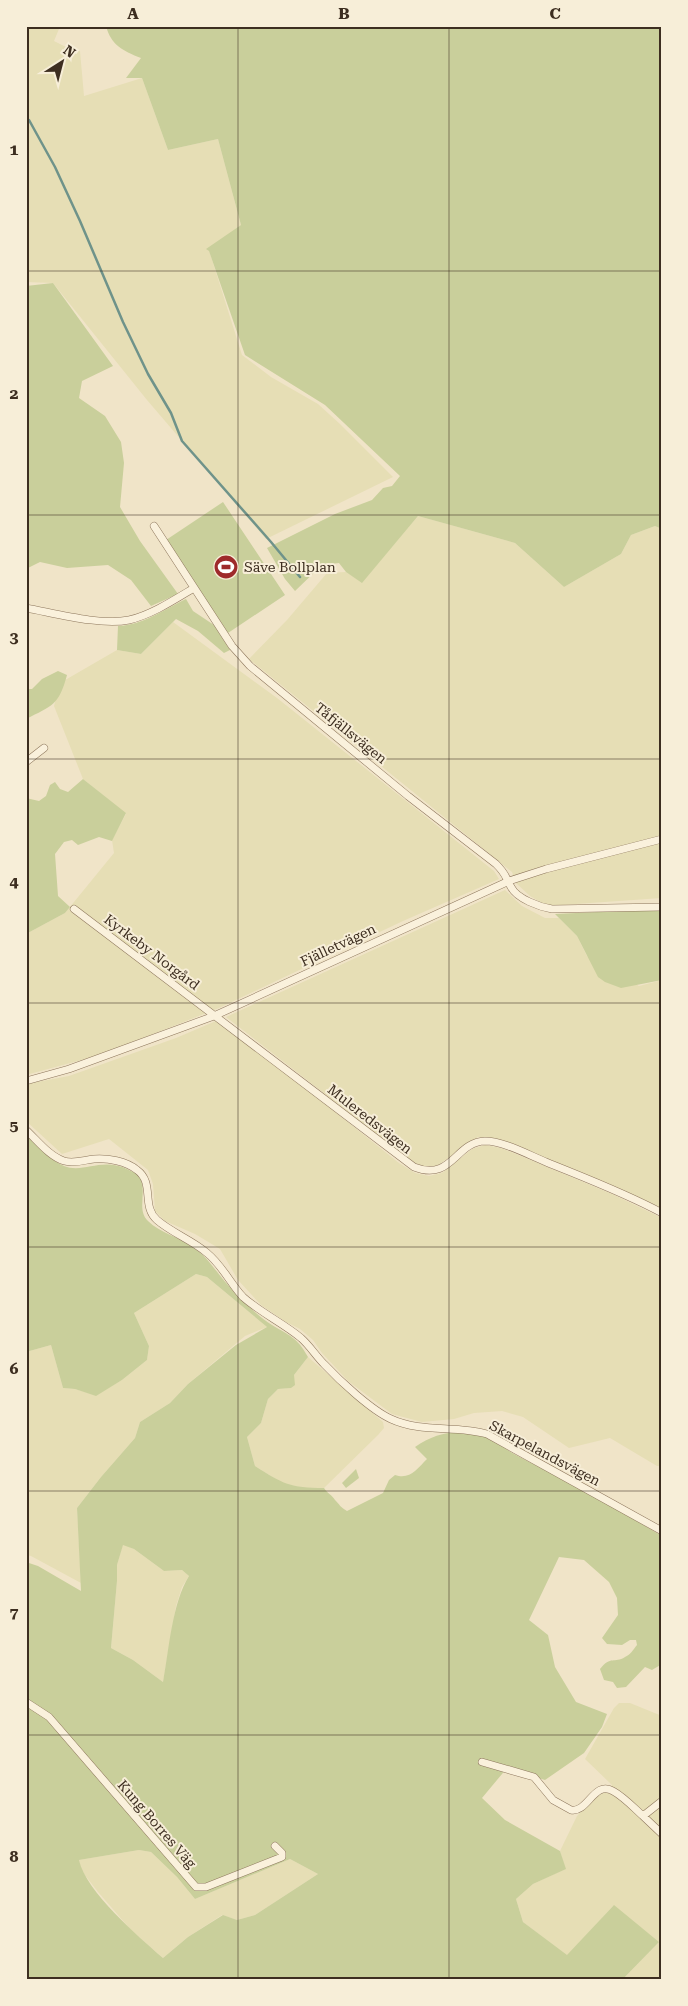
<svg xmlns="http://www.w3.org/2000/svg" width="688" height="2006" font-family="'Roboto Serif',serif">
	<rect width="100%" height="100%" fill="#f0e4c8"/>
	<path fill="#e6deb5" d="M26,26H55L59,29L54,41L66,47L80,51L84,96L142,78L168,150L218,139L241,225L209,250L242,355L271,377L318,404L340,424L393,477L266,539L147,400L53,283L26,282Z
		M418,516L515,543L564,587L621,554L631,535L655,526L662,529V898L547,906L530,896L516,883L512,872L249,659L287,620L327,573L346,572L362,582Z
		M173,622L277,698L494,871L499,879L403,921L219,1008L100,1055L26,1075V934L65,913L114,853L112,840L126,814L83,779L54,706L60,683L117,650L141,654Z
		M505,890L522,906L545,918H559L577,936L587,956L639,986L662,980V1209L612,1186L491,1138L478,1137L437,1166L423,1167L415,1164L226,1017Z
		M216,1021L309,1091L399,1163L415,1173L429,1176L442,1173L472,1149L485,1145L501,1148L533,1161L612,1194L662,1218V1466H657L610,1438L569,1448L523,1417L502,1411L474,1413L454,1419L422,1422L392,1414L348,1381L322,1353L313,1340L300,1329L286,1322L261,1305L238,1280L220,1249L195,1234L165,1221L155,1211L153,1184L148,1170L109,1139L62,1154L26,1121V1084L69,1076L176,1038Z
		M196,1274L207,1277L267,1327L245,1336L188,1384L170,1403L140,1422L135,1438L101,1477L77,1508L81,1583L31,1556L26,1555V1352L51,1345L63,1388L75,1389L96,1395L122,1380L147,1360L149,1346L134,1313Z
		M308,1357L383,1422L384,1428L378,1435L324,1488H303L282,1483L255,1466L247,1437L261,1423L268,1399L278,1389L291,1388L294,1375Z
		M123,1544L134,1549L164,1571L182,1570L189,1576L182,1587L176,1606L163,1682L133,1660L111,1648L117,1581V1565Z
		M619,1703H630L662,1716V1980H622L659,1942L613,1906L567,1956L523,1922L516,1899L533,1884L565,1869L560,1851L577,1816L598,1794L612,1785L585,1759L614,1708Z
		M139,1850L151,1852L177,1877L195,1899L290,1859L318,1874L255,1915L237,1920L222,1915L188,1937L163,1958L131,1930L98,1892L81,1870L79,1860Z"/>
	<path fill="#c9cf9b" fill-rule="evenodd" d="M106,26H662V529L655,526L631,535L621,554L564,587L515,543L418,516L362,583L346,572L339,563L322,565L295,591L285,579L267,548L335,514L372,500L383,488L392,486L400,476L325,405L245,355L209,251L206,249L241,225L218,139L168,150L142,78H126L141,58C123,51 111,45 106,26Z
		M53,283L113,366L82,381L79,398L105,416L121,442L124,463L120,507L140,541L178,594L151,606L131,580L108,565L67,568L40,562L26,569V286Z
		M223,502L285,595L228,633L166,540Z
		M186,599L193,611L214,625L230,650L224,653L198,631L176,619L141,654L117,650L118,626C143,625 163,610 186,599Z
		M58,671L67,675C59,705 52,706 26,719V689H32L42,679Z
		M83,779L126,813L112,841L99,837L78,845L72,840L64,842L55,854L58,896L70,907L65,913L26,934V798L39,801L46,796L50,785L55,782L60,789L68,792Z
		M662,909V980L621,988L605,982L598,977L577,936L555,914Z
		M26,1134C37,1145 49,1160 64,1166C83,1174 101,1157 127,1169C130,1171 135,1172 137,1174C150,1188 135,1209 148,1221C160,1233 180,1237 194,1248C206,1256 213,1267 222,1278C234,1293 256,1315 272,1325C290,1336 297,1337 308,1357L294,1375L295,1385L291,1388L278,1389L268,1399L261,1423L247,1437L255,1466C283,1484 290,1488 324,1488C327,1493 332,1495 335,1500C340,1505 340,1507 347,1511L383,1493L389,1480L395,1475C410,1480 417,1469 427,1459L415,1447C434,1434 454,1429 477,1434C491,1437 501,1446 514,1454C530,1463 548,1471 565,1480C598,1498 630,1517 662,1536V1664L652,1670L645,1667L626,1687L617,1688L613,1682L604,1680L600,1669C611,1655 614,1664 625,1657C630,1655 633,1650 637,1645L636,1640H630L622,1645L607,1644L602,1638L618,1615L617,1598L609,1582L584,1560L559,1557L529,1620L548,1635L555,1667L576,1702L607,1714L602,1727L584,1753L545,1780L507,1768L482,1798L505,1820L560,1851L566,1869L533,1884L516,1899L523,1922L567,1955L614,1905L659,1942L622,1980H26V1562L38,1566L81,1591L77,1508L101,1477L135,1438L140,1422L170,1403L188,1384L236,1345L267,1327L207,1277L196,1274L134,1313L149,1346L147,1360L122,1380L96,1396L75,1389L63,1388L51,1345L26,1352ZM123,1545L134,1549L164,1571L182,1570L189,1576C172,1603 169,1650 163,1682L133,1660L111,1648L117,1581V1565ZM139,1850L151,1852L177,1877L195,1899L290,1859L318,1874L255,1915L237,1920L223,1915L188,1937L163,1958C138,1936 86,1892 79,1860Z
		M356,1469L359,1478L346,1488L342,1483Z"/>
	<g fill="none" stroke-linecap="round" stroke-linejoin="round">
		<path stroke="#6f938a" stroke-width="2.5" d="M26,120H29L55,167L80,221L123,322L148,374L171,413L182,441L271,542L300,577"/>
		<defs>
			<path id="minor" d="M154,526L232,646L250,666L408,796L496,864C507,875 504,875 511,887C517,899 540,907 552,909L662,907
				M26,608C54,613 101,626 129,620C151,615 174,600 194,588
				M26,762L44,748
				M74,909L414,1167C452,1182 455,1142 485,1141C503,1141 529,1155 546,1162C585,1178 625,1193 662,1213
				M26,1081L69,1069L214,1016L509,881L546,869L662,839
				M26,1130C37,1140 49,1156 64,1161C74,1164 84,1160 94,1159C108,1158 126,1161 137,1170C155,1183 141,1206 157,1220C172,1233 192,1240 207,1253C222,1265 230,1283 243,1297C261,1313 283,1323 301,1338C310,1346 316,1356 324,1364C339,1380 371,1410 391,1419C421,1433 456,1425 487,1434L662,1531
				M26,1702L49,1717L196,1887H206L282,1857V1853L275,1846
				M482,1762L534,1777L553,1800L571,1810C588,1813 594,1780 613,1791C624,1797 634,1808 643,1816L662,1801
				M643,1816L662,1834"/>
		</defs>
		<use href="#minor" stroke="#8d765c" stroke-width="8"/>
		<use href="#minor" stroke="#faf1dc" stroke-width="7"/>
	</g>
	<path fill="none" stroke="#3d2e20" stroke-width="1" stroke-opacity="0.55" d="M238,26V1980M449,26V1980M26,271H662M26,515H662M26,759H662M26,1003H662M26,1247H662M26,1491H662M26,1735H662"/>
	<defs>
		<symbol id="stadium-disc" viewBox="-11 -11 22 22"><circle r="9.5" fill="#9e2a2b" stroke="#f7eed8"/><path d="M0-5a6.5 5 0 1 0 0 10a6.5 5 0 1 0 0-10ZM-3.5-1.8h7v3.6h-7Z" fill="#fff"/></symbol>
	</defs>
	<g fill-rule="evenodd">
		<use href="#stadium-disc" x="212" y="553" width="28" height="28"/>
	</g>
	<g text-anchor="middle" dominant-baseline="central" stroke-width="4" stroke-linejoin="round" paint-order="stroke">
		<g font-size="14" fill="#3d2e20" stroke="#f7eed8" text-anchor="start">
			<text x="244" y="567">Säve Bollplan</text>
		</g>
		<g font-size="14" fill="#3d2e20" stroke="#f7eed8">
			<text transform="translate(351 733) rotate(39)">Tåfjällsvägen</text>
			<text transform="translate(338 945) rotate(-25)">Fjälletvägen</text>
			<text transform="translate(152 952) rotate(37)">Kyrkeby Norgård</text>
			<text transform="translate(370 1119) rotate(38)">Muleredsvägen</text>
			<text transform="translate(545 1453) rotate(28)">Skarpelandsvägen</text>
			<text transform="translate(157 1824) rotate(49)">Kung Borres Väg</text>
		</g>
	</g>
	<rect width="688" height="2006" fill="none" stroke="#f7eed8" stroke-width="55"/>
	<g transform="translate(62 62) rotate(36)" stroke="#f7eed8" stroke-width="4" paint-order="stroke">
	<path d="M0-4L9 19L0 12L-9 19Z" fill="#3d2e20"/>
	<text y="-8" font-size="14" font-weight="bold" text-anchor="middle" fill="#3d2e20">N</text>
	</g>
	<rect x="28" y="28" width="632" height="1950" fill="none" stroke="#3d2e20" stroke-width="2"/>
	<g font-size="16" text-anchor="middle" font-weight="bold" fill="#3d2e20">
		<text x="133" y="19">A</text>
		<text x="344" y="19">B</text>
		<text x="555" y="19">C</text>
		<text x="14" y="155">1</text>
		<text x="14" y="399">2</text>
		<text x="14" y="643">3</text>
		<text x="14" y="887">4</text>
		<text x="14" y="1131">5</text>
		<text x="14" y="1374">6</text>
		<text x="14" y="1618">7</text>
		<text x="14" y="1862">8</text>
	</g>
</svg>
